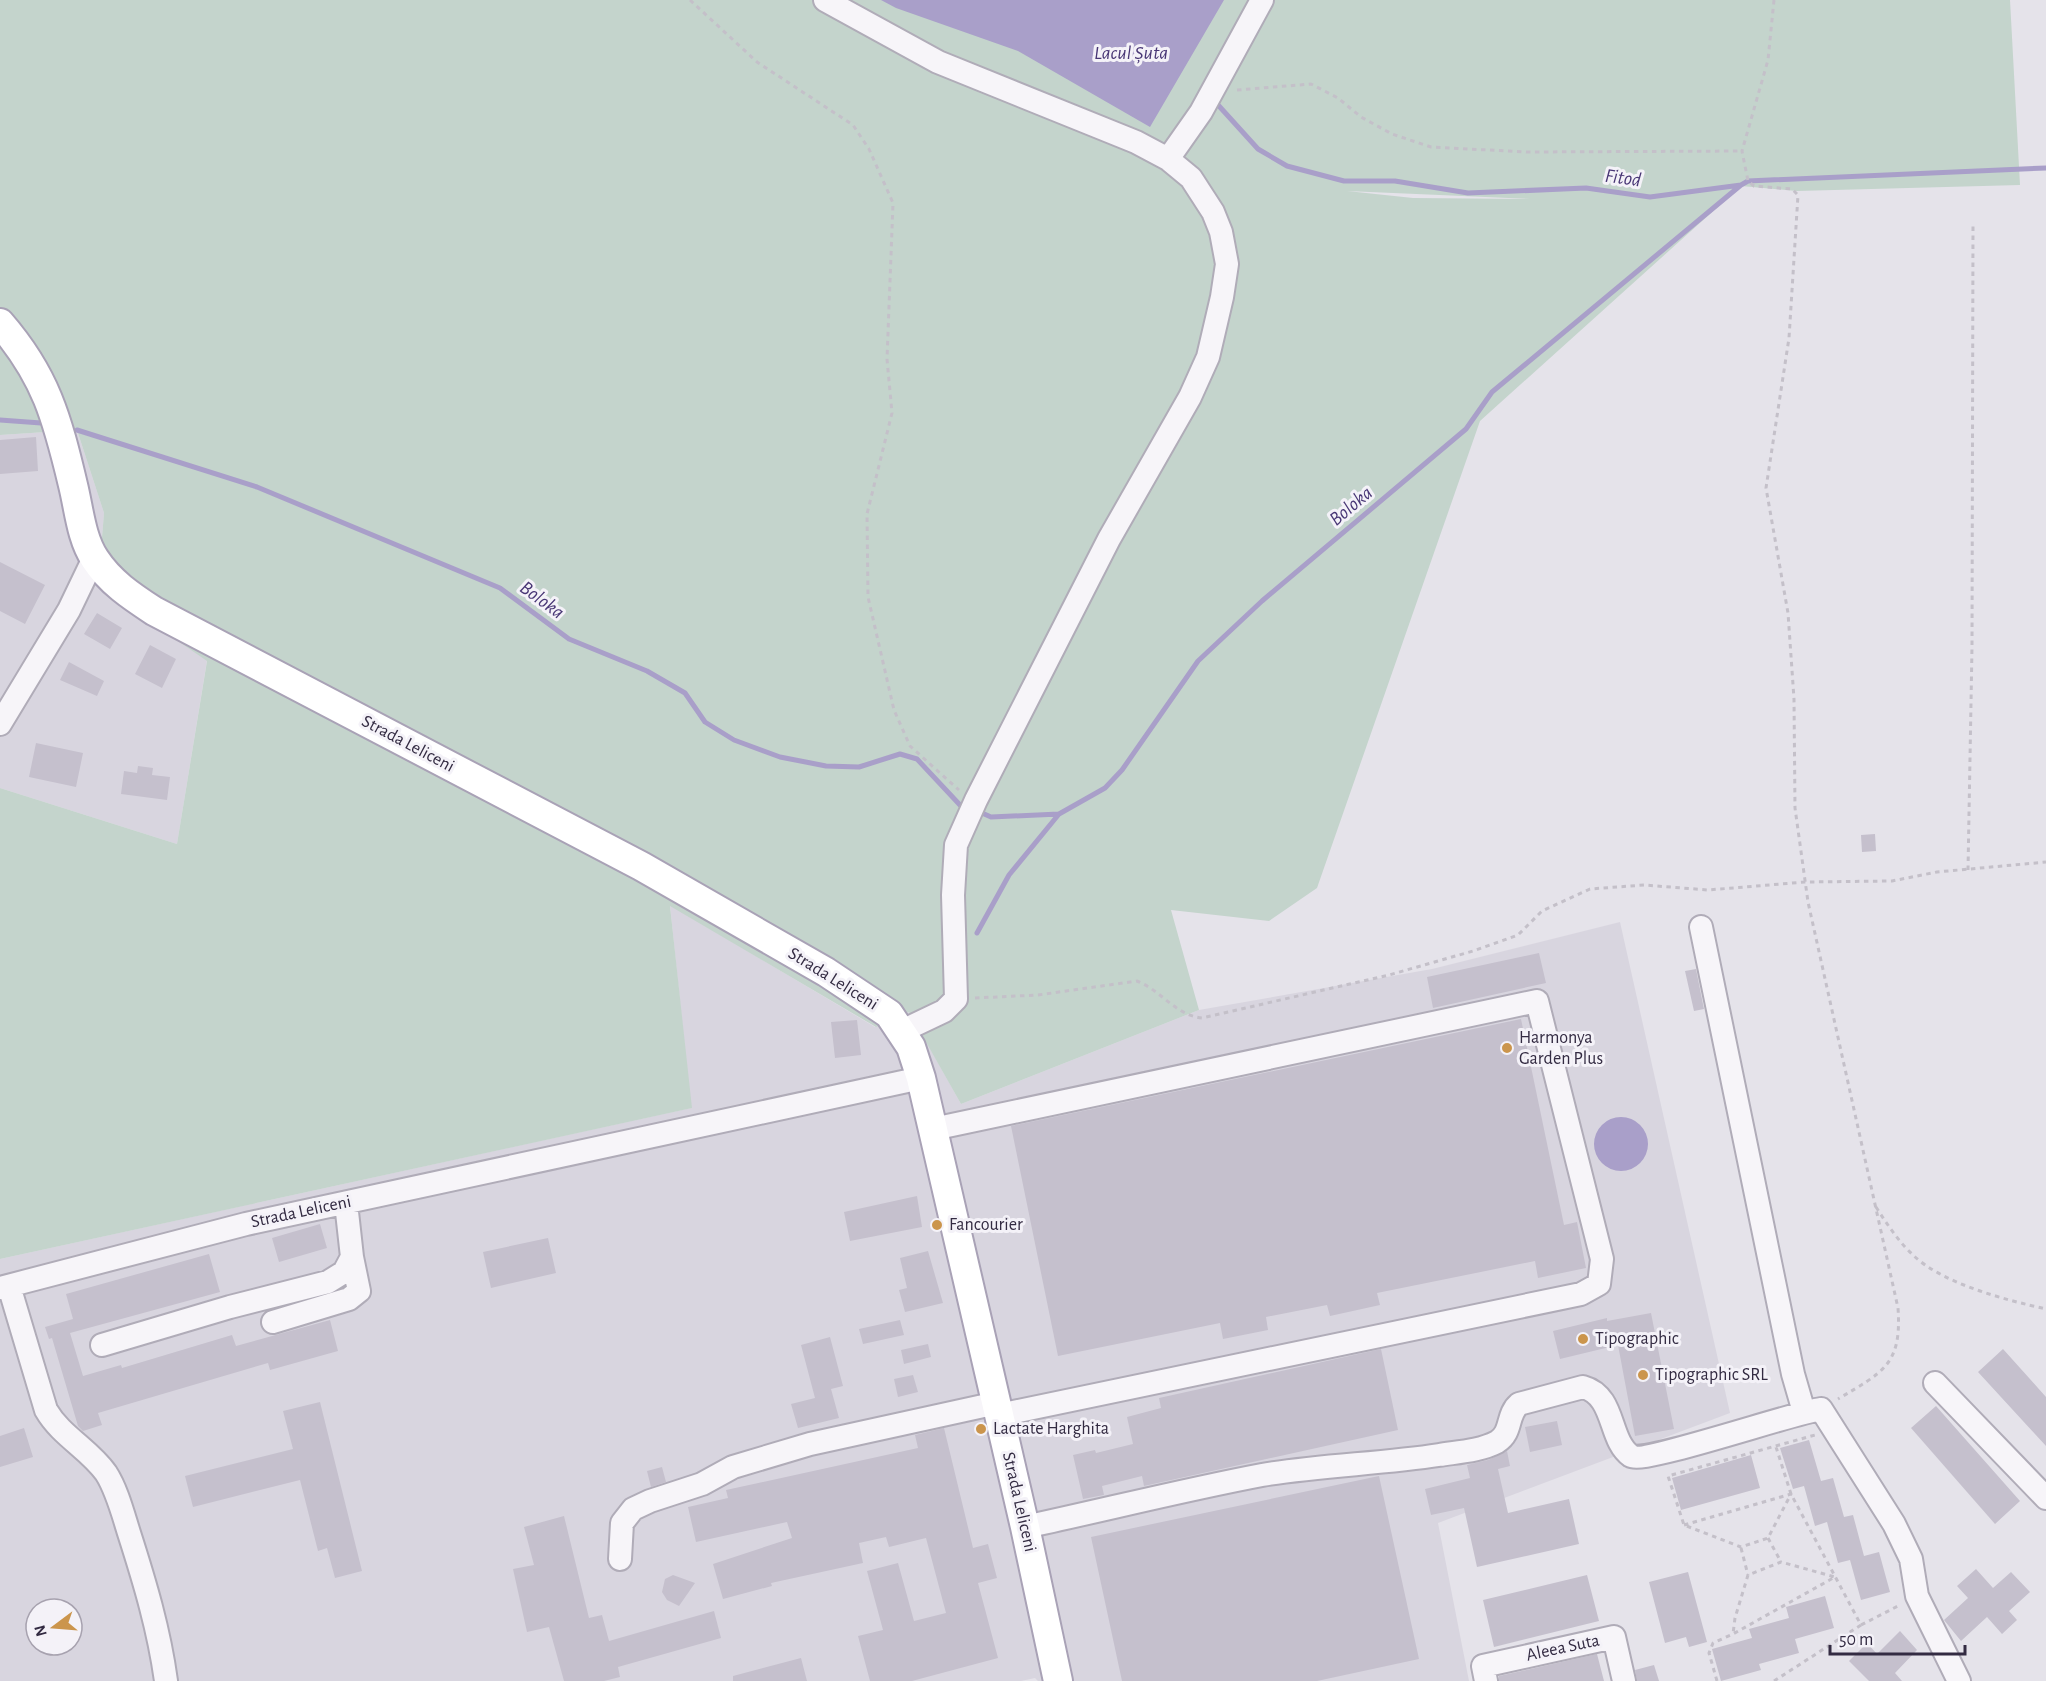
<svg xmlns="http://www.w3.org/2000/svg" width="2046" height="1681" font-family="'Alegreya Sans',sans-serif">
	<rect width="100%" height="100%" fill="#e5e3ea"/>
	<path fill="#d8d5df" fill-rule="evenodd" d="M77,430L104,513L98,586L207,660L177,844L0,788V435Z
		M670,905L875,1027L909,1011L961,1104L1199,1010L1432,969L1620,922L1730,1413L1438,1523L1469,1681H1038L1035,1678L1021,1681H0V1259L691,1108ZM36,1609H72V1645H36Z"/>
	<path fill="#c4d4cc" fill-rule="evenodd" d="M0,0H2010L2020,185L1797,191L1741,186L1480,421L1317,888L1269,921L1171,910L1199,1010L961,1104L909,1012L876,1027L670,906L692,1108L0,1259V788L177,844L207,661L98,586L104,513L77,430L0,435ZM1347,191L1530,199L1413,198Z"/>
	<path fill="#a99fc9" d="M881,0H1224L1150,127L1018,51L896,8Z
		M1594 1144a27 27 0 1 1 54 0a27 27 0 1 1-54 0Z"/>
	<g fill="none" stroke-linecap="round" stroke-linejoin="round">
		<path stroke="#a99fc9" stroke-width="5" d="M1219,106L1258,149L1287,166L1344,181H1395L1468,193L1586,188L1650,197L1741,185L1748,181L2046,168
			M0,420L41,423
			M77,430L257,487L500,588L569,639L647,671L685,693L705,722L734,740L780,757L826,766L859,767L900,754L917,759L960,805
			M982,813L991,817L1059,814L1105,788L1122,770L1198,661L1262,601L1466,429L1492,392L1741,185
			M977,933L1009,875L1059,814"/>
	</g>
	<path fill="#c5c0cd" d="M36,437L38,471L0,474V440Z
		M0,562L45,585L25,624L0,611Z
		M97,613L122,628L110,649L84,634Z
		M150,645L176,659L162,688L135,674Z
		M69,662L104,681L97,696L60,680Z
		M36,743L83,753L76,787L29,777Z
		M138,766L153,768L152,775L170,777L167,800L121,794L124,771L137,773Z
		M1875,834L1876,851L1862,852L1861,835Z
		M1539,953L1546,983L1433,1008L1427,977Z
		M1696,969L1704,1009L1694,1011L1685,971Z
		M1521,1019L1564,1225L1577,1222L1586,1268L1538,1278L1535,1261L1377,1293L1380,1305L1330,1316L1327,1305L1266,1317L1268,1330L1223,1339L1220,1323L1058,1356L1011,1126Z
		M857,1020L861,1055L835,1058L831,1022Z
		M917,1196L922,1227L850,1241L844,1212Z
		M320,1224L327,1248L279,1262L272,1238Z
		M548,1238L556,1273L491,1288L483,1252Z
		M928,1251L943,1303L905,1312L899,1290L907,1288L900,1258Z
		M209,1254L220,1292L70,1333L83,1376L121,1365L122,1368L232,1335L236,1346L330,1320L338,1351L270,1370L268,1363L98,1413L102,1425L83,1431L78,1426L52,1338L49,1339L45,1327L73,1319L66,1294Z
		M1651,1313L1674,1429L1635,1436L1618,1345L1560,1359L1553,1331L1607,1318V1321Z
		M900,1320L904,1335L863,1344L859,1329Z
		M830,1337L843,1386L831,1389L839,1418L798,1428L791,1404L815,1398L801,1345Z
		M928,1344L931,1357L904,1364L901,1350Z
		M1381,1349L1398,1430L1144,1486L1142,1476L1102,1486L1104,1495L1083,1499L1073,1455L1095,1450L1096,1453L1133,1444L1127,1417L1161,1408L1159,1398Z
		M2003,1349L2046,1397V1446L1978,1372Z
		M913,1375L918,1392L898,1397L894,1379Z
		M320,1402L362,1571L335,1578L327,1548L318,1551L300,1480L193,1507L185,1476L293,1449L283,1411Z
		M1936,1406L2020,1501L1995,1524L1911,1428Z
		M1557,1421L1562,1445L1530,1452L1525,1427Z
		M24,1428L33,1457L0,1467V1436Z
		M944,1428L973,1548L988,1544L997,1578L978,1583L998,1658L912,1681H870L858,1636L883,1630L867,1571L898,1563L914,1621L946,1613L926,1538L889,1547L886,1537L859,1543L863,1563L771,1583L772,1586L723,1599L713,1564L792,1538L787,1522L696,1542L688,1507L728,1498L726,1490L918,1448L915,1435Z
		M1809,1440L1821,1481L1833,1478L1844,1517L1853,1515L1864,1556L1879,1552L1890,1592L1861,1600L1850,1560L1838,1563L1827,1522L1815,1526L1804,1486L1793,1489L1780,1448Z
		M1507,1451L1510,1466L1498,1469L1508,1513L1569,1499L1579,1544L1477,1567L1464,1508L1431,1515L1425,1489L1470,1478L1467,1465L1488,1460Z
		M1751,1455L1760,1488L1681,1510L1672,1478Z
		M662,1467L666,1482L651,1487L647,1471Z
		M1379,1476L1419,1659L1317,1681H1122L1091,1537Z
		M564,1516L589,1618L602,1615L609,1641L714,1611L721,1638L618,1667L620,1677L604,1681H564L549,1627L527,1632L513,1569L534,1565L524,1527Z
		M1976,1569L1993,1588L2011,1572L2030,1592L2009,1611L2017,1620L2002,1634L1987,1617L1961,1641L1944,1620L1968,1598L1957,1586Z
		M1688,1572L1707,1642L1689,1647L1686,1637L1665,1643L1649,1582Z
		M673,1575L695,1583L679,1606L667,1600L662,1592L665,1579Z
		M1587,1575L1599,1621L1494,1647L1483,1600Z
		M1825,1596L1834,1628L1795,1639L1799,1653L1759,1664L1761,1670L1721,1681L1712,1649L1752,1638L1749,1629L1789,1618L1786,1607Z
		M1900,1631L1917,1650L1895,1673L1902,1681H1869L1849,1661L1867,1643L1877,1654Z
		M1597,1654L1604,1681H1499V1676Z
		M801,1658L807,1681H733V1676Z
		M1654,1665L1659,1681H1637L1635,1670Z"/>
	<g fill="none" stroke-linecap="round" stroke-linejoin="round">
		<defs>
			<path id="minor" d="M825,0L938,62L1136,142L1168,159L1191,178L1213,212L1221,232L1227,264L1222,297L1208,357L1190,397L1109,539L976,800L956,845L953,895L956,999L944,1011L902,1031
				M1168,159L1201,112L1262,0
				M0,724L69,610L94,558
				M1701,927L1793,1374L1804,1412
				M933,1129L1537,1001L1602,1259L1599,1284L1581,1294L999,1415
				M9,1286L46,1410C61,1436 89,1449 106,1473C117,1490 123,1514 129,1533C145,1583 159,1630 166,1681
				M0,1288L246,1224L921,1078
				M273,1322L349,1299L359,1291L352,1257
				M102,1345L230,1307L328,1282L344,1272L352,1257L346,1203
				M1935,1383L2046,1498
				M1025,1527C1104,1510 1183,1490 1262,1475C1320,1465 1381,1464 1439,1455C1458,1452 1480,1451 1497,1442C1513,1432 1506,1415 1519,1404L1583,1387C1616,1396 1608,1440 1631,1456C1644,1464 1793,1413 1821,1409L1894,1524L1911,1559L1917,1596L1959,1681
				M620,1559L622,1523L633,1509L650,1501L702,1484L733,1467L810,1444L997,1403
				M1486,1681L1483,1666L1614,1637L1624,1681"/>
			<path id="major" d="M0,323C46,376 57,418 73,485C79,509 81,538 95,559C110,582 131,596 154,611L641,866L826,972L889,1014L911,1047L921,1078L1025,1527L1058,1681"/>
		</defs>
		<use href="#minor" stroke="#b0acb8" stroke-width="26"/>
		<use href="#major" stroke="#a9a2b6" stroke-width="32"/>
		<path stroke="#c4c0c9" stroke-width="3" stroke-dasharray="4.5 4.5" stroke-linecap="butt" d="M690,0L757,62L853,125L869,149L893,203L887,359L892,413L867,514L868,597L894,710L910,746L959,790
			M1774,0L1768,60L1742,151L1748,181L1754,186L1792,189L1798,195L1789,338L1766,488L1788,613L1794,699L1795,808L1808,902L1898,1308C1902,1365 1883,1372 1838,1399
			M1237,90L1311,84L1338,98L1361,117L1392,134L1431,147L1526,152L1742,151
			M1968,870L1972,647L1973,226
			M975,998L1038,995L1137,981C1162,991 1175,1015 1202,1018L1389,975L1473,951L1518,935L1542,911L1590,889L1644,885L1708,890L1805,882L1892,881L1937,872L2046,862
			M1876,1207C1887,1224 1898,1241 1913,1255C1943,1284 2006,1300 2046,1309
			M1776,1447L1791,1494L1861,1625L1900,1605
			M1684,1525L1791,1494L1768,1538L1741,1547L1684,1525L1668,1476L1815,1435
			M1768,1538L1781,1562
			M1741,1548L1748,1575
			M1717,1681L1709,1653L1713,1643L1733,1634L1835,1577L1781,1562L1748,1575L1735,1618L1733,1634
			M1774,1681L1861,1625"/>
		<use href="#minor" stroke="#f7f5f9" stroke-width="22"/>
		<use href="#major" stroke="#fff" stroke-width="28"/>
	</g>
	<g fill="#cb954c" stroke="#f4f2f8" stroke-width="2">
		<circle cx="1507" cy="1048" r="6"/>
		<circle cx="937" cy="1225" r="6"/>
		<circle cx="1583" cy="1339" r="6"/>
		<circle cx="1643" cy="1375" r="6"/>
		<circle cx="981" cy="1429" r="6"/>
	</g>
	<g text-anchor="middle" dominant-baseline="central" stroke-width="6" stroke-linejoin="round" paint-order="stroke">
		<g font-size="18" fill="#332b42" stroke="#f4f2f8">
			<text transform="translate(408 744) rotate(28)">Strada Leliceni</text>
			<text transform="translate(833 979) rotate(32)">Strada Leliceni</text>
			<text transform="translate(301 1212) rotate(-12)">Strada Leliceni</text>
			<text transform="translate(1019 1502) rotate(77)">Strada Leliceni</text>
			<text transform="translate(1563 1648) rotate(-12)">Aleea Suta</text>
		</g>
		<g font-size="18" fill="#332b42" stroke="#f4f2f8" text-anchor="start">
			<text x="1519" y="1038">Harmonya<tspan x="1519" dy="21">Garden Plus</tspan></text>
			<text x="949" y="1225">Fancourier</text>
			<text x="1595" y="1339">Tipographic</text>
			<text x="1655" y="1375">Tipographic SRL</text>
			<text x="993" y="1429">Lactate Harghita</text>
		</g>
		<g font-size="20" font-style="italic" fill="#483675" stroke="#f4f2f8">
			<text x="1131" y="53">Lacul Șuta</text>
			<text transform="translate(1623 178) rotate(8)">Fitod</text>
			<text transform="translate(1351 506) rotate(-40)">Boloka</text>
			<text transform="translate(542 600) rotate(36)">Boloka</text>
		</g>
	</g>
	<g transform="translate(54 1627) rotate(254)"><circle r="28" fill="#f4f2f8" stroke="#a7a2af" stroke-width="1.5"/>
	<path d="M0-4.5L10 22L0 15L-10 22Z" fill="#cb954c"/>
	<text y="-9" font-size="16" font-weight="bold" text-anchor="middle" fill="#332b42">N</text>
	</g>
	<path d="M1830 1645v9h135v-9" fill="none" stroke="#332b42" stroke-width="3"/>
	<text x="1839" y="1645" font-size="18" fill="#332b42" stroke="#f4f2f8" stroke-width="4.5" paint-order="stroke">50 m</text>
</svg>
